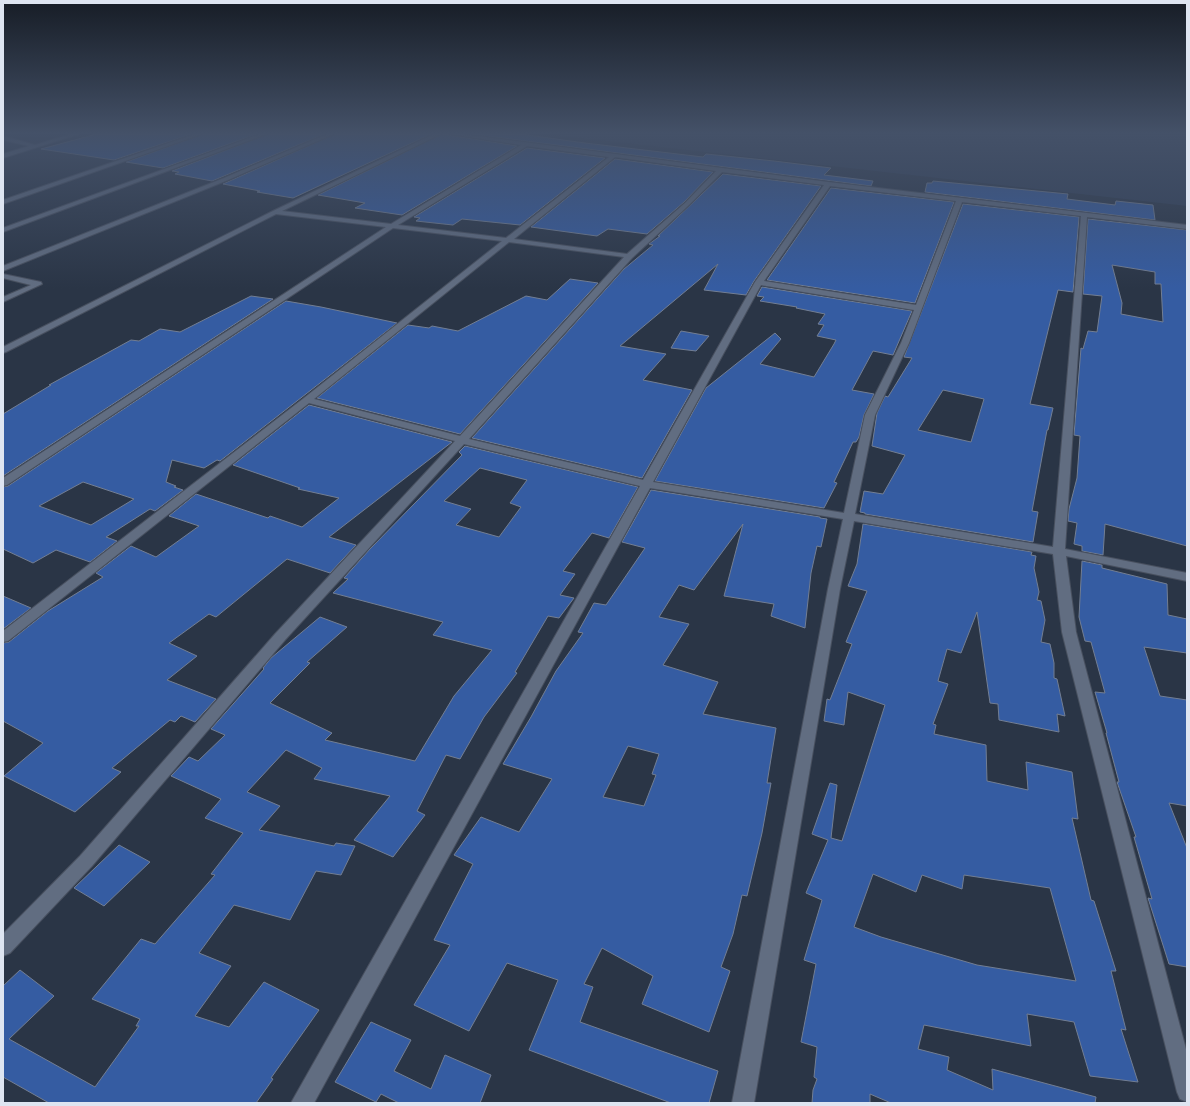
<svg xmlns="http://www.w3.org/2000/svg" width="1190" height="1106" font-family="'Space Grotesk',sans-serif">
	<rect width="100%" height="100%" fill="#2a3546"/>
	<path fill="#303e56" d="M546,134H1187V206Z"/>
	<path fill="#355ca2" stroke="#727e93" fill-rule="evenodd" d="M97,134H191L114,160L41,149Z
		M203,134H256L163,168L126,162Z
		M268,134H324L212,181L175,174L179,172L172,171Z
		M335,134H431L293,198L257,192L260,191L223,184Z
		M442,134L517,146L402,215L355,208L365,203L318,195Z
		M472,134H520L585,143L703,157L706,154L774,161L831,168L824,175L873,181L871,186Z
		M527,148L605,158L520,225L462,219L453,225L416,221L420,218L414,217Z
		M615,159L713,172L684,202L647,234L608,229L597,236L531,227Z
		M723,174L821,186L754,281L746,295L704,290L718,264L620,346L666,354L643,380L692,390L642,478L472,438L624,269L653,245L649,244L660,236H658Z
		M933,181L1068,194L1067,199L1115,205L1116,201L1153,205L1155,220L925,192L927,183H932Z
		M831,188L954,202L915,303L767,280Z
		M963,204L1079,217L1073,292L1058,290L1030,404L1053,408L1048,430H1047L1032,511L1038,512L1033,542L865,514V513L860,512L864,491L883,494L905,455L872,446L877,413L885,396L888,397L912,358L904,357ZM943,390L984,399L971,442L918,430Z
		M1088,219L1187,230V546L1105,524L1103,555L1082,551V546L1074,544L1077,523L1068,521L1069,509L1077,478L1080,436L1074,435L1081,348L1083,349L1088,331L1097,332L1102,296L1083,294ZM1112,265L1155,272V284H1161L1163,322L1121,314L1122,303Z
		M570,279L598,283L460,434L317,398L408,325L429,328L432,326L458,331L526,296L547,300Z
		M762,287L912,311L893,355L873,351L852,390L874,394L864,415L859,437L856,442H853L834,482L837,483L824,508L655,481L706,388L775,333L781,339L760,364L814,377L834,344L836,340L817,336L824,325L818,324L825,314L796,308L797,307L760,301L764,297L757,296Z
		M251,296L273,299L3,476V414L51,385H49L131,340L139,341L160,329L180,332Z
		M286,301L321,307L397,323L220,461L217,460L204,468L172,460L166,482L176,486L174,487L183,490L155,511L150,509L106,537L117,541L90,562L56,550L33,563L3,549V487L8,486ZM83,482L134,499L91,525L39,506Z
		M681,331L709,336L696,351L671,348Z
		M309,405L452,442L329,537L356,545L330,573L287,559L216,617L209,614L169,643L197,656L167,680L216,699L195,722L181,716L175,722L170,720L112,768L121,772L75,812L4,776L43,743L3,721V643L9,642L48,611L103,577L96,573L131,546L156,557L199,526L169,516L196,494L268,518L270,516L302,527L339,498L298,489L300,488L233,465Z
		M465,446L638,487L609,538L592,533L563,571L575,574L560,595L574,598L559,618L548,616L515,672L517,673L484,717L460,759L446,755L417,811L425,815L393,857L354,840L390,796L314,779L322,768L286,750L247,792L280,806L259,830L334,846L336,843L355,846L341,875L316,871L290,920L234,905L199,953L231,966L195,1016L229,1027L264,982L319,1010L271,1078L273,1079L256,1103H49L3,1077V986L20,970L54,996L9,1039L95,1087L139,1026H136L140,1019L92,999L141,939L155,944L215,875L211,874L243,833L205,818L221,799L171,776L189,757L198,761L225,735L211,729L264,669L263,668L271,658L320,617L347,627L307,662L310,663L270,703L332,733L325,740L415,761L454,696L492,650L433,635L443,622L333,593L348,579L344,578L370,549L462,455L459,452ZM480,468L527,480L510,503L521,507L499,537L456,525L471,509L444,501Z
		M651,490L820,517V518L827,519L821,547L817,546L811,573L805,628L771,616L774,604L724,596L743,524L694,590L679,585L659,617L689,624L663,665L718,682L703,714L776,728L767,783H771L762,833L747,896L742,895L733,934L721,967L730,971L709,1032L642,1004L653,976L602,948L584,984L593,987L580,1022L718,1071L709,1103H671L529,1050L558,980L507,963L469,1031L414,1005L450,945L434,940L473,864L454,855L481,817L519,832L552,779L503,764L531,717L556,671L583,633L578,632L594,603L606,605L645,548L622,542ZM628,746L659,754L652,774L656,775L644,806L603,797Z
		M863,524L1032,552L1031,555L1036,556L1034,568L1039,592L1037,600L1041,601L1045,620L1041,642L1050,644L1054,663V678L1057,679L1065,716L1057,714L1059,732L999,720L998,704L990,703L977,612L961,653L947,649L938,681L948,684L933,724L936,725L934,734L986,745L987,781L1028,790L1026,762L1072,772L1078,819L1072,818L1091,900L1094,901L1116,971H1111L1126,1030L1121,1029L1138,1082L1090,1076L1074,1022L1027,1014L1031,1046L924,1025L918,1049L949,1057L947,1070L993,1090L992,1069L1096,1097L1095,1103H891L870,1094V1103H812L813,1090L817,1079L814,1077L817,1047L801,1042L816,964L804,960L822,900L806,893L828,840L812,834L830,783L837,785L831,838L842,841L885,705L848,692L844,725L824,721L827,699L830,700L852,644L846,642L867,591L848,586L857,564ZM873,874L916,892L922,875L962,889L964,875L1050,888L1076,981L977,965L881,937L854,927Z
		M1082,561L1102,565V568L1167,584L1168,615L1187,619V653L1144,647L1160,696L1187,700V806L1169,803L1187,848V967L1169,964L1148,898L1152,899L1134,837H1136L1117,782H1119L1106,733H1107L1095,692L1105,693L1091,642L1085,641L1079,617Z
		M3,596L31,608L3,629Z
		M119,845L150,862L104,906L74,888Z
		M371,1022L411,1040L394,1071L431,1089L445,1055L491,1075L480,1103H399L381,1094L376,1102L335,1082Z"/>
	<g fill="none" stroke-linecap="round" stroke-linejoin="round">
		<defs>
			<path id="minor" d="M71,134H79L3,158V154L29,146L3,140V136L35,145Z
				M195,134H202L3,204V200Z
				M260,134H267L3,232V228Z
				M327,134H334L228,180L3,271V266L224,178Z
				M434,134H441L282,211L391,224L521,145L449,134H462L828,182L1187,225V229L1087,217L1065,549L1187,573V581L1066,556L1076,632L1187,1053V1102L1180,1099L1177,1092L1062,632L1053,554L854,521L840,589L754,1103H732L828,589L843,519L650,488L314,1103H291L640,486L464,444L285,640L92,866L10,953L3,956V934L80,856L275,634L455,441L309,403L8,641L3,642V631L304,398L502,241L393,228L7,485L3,486V478L386,227L276,214L6,352L3,353V347L273,211ZM527,146L609,157L506,238L398,225ZM615,157L716,171L685,203L627,254L514,239ZM722,172L824,185L755,282L643,480L469,439L632,258L689,205ZM830,186L956,201L916,305L764,281ZM962,202L1081,216L1053,547L855,514L875,415L909,343ZM509,242L624,257L460,436L314,399ZM761,285L914,310L901,343L865,415L844,513L653,482Z
				M3,274L41,282L42,284L3,302V297L31,285L3,278Z"/>
		</defs>
		<use href="#minor" stroke="#48505f" stroke-width="2"/>
		<use href="#minor" fill="#616d81" fill-rule="evenodd"/>
	</g>
	<linearGradient id="sky" x2="0" y2="1"><stop stop-color="#171d26"/><stop offset="0.46" stop-color="#445168"/><stop offset="1" stop-color="#445168" stop-opacity="0"/></linearGradient>
	<rect width="1190" height="289" fill="url(#sky)"/>
	<rect width="1190" height="1106" fill="none" stroke="#dee5f1" stroke-width="8"/>
</svg>
